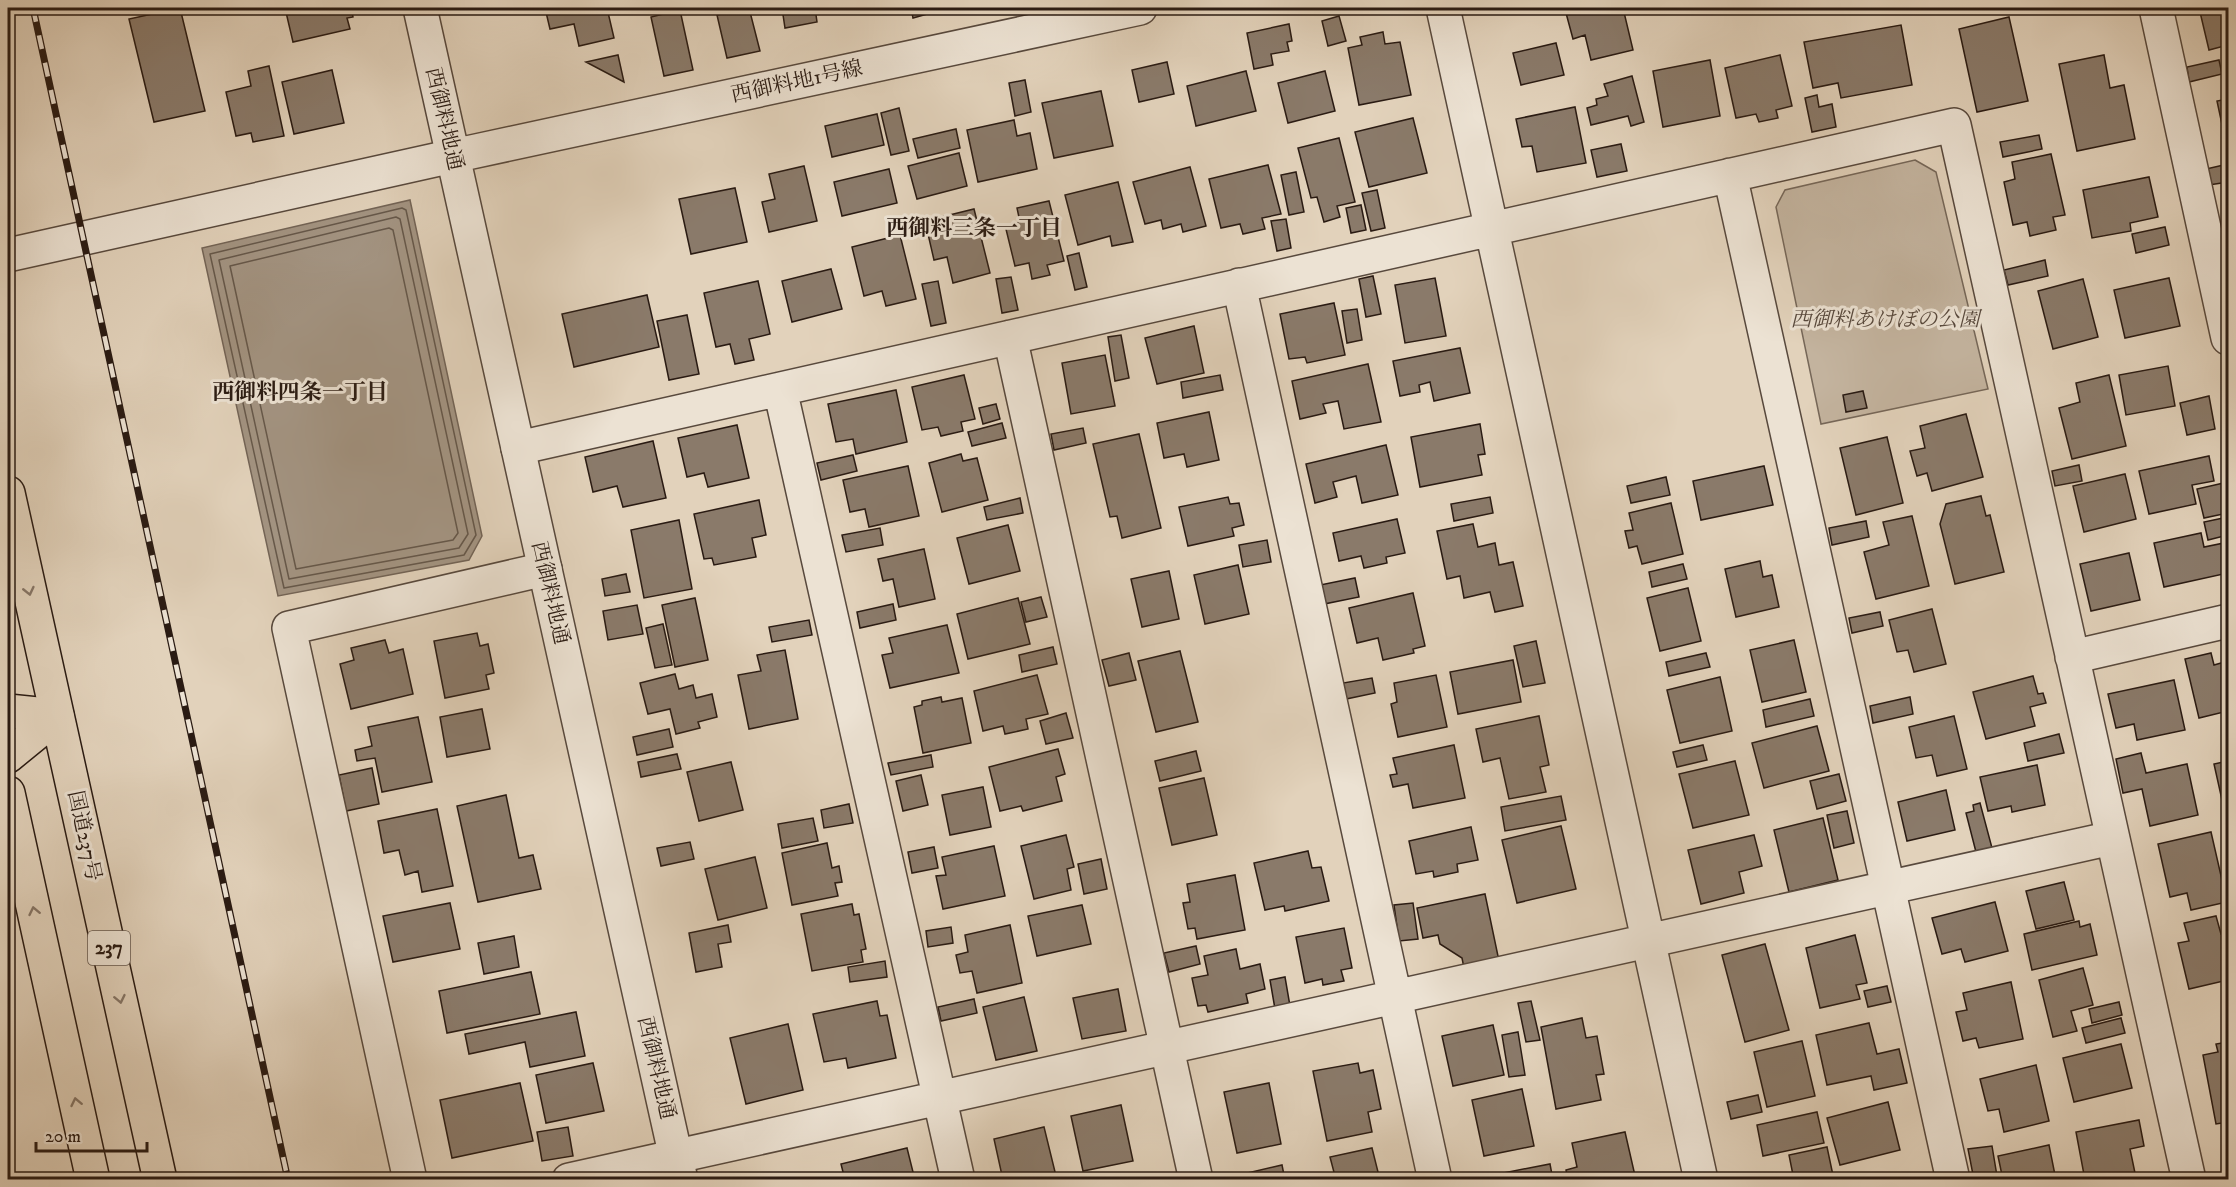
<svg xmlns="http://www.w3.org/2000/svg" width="2236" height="1187" font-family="'IM FELL DW Pica','Noto Serif JP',serif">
	<rect width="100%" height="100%" fill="#e2d2bb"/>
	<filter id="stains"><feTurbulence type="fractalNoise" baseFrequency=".00333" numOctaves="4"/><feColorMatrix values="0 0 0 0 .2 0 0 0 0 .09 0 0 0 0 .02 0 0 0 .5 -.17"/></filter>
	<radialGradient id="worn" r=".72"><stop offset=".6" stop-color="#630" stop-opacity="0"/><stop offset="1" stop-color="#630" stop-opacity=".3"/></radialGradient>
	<path fill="#c3b39e" stroke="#766758" stroke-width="1.5" d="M1915,160L1936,172L1988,389L1821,424L1776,207L1785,190Z"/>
	<path fill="#a39482" stroke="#736456" stroke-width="1.5" d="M410,200L482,536L469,560L278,596L202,248Z"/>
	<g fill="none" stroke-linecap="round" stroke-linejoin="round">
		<path stroke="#66584a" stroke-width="1.5" d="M402,208L406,210L476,535L464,555L284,588L210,254Z
			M396,217L400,219L468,534L459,548L289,579L219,260Z
			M389,228L393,230L458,533L453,540L296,569L230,266Z"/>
	</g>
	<path fill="#8a7a6a" stroke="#2a1b13" stroke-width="1.5" d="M180,8L205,111L154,122L129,19Z
		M285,8H351L353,17L347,18L350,29L293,42Z
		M479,8H505L481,13Z
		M545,8H607L614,38L579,46L574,24L550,29Z
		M749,8L760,51L727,58L717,15Z
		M782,8H815L817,22L785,28Z
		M911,8H930L931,13L913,18Z
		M939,8H969L940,14Z
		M1588,8H1623L1633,50L1591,60L1585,35L1573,39L1566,13Z
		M1707,8H1737L1708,13Z
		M2219,8H2228V45L2209,50L2200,12Z
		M680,10L693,70L664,76L651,17Z
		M1339,16L1346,41L1328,46L1322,21Z
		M2009,17L2028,101L1977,112L1959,29Z
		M1289,24L1292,41L1287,42L1289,51L1271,54L1273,65L1254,69L1247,33Z
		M1901,25L1912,85L1841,98L1838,83L1813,88L1804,42Z
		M1383,32L1385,44L1400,42L1411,95L1359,105L1348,48L1362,45L1360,37Z
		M1556,43L1564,75L1521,85L1513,53Z
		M618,55L624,82L586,62Z
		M1780,55L1792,106L1776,110L1778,118L1759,122L1756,114L1736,118L1725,68Z
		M2104,55L2110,88L2124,85L2135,139L2077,151L2059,64Z
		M1710,60L1720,116L1663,127L1653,71Z
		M2219,60L2222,74L2189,82L2187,67Z
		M1167,62L1174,94L1139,102L1132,70Z
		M269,66L284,136L253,142L251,133L236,136L226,92L251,86L248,71Z
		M332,70L344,123L294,134L282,82Z
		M1246,71L1256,111L1196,126L1187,86Z
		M1325,71L1335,111L1288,123L1278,83Z
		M1632,76L1644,122L1631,126L1628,116L1591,125L1587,108L1597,105L1596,99L1608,96L1604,84Z
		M1025,80L1031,112L1015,116L1009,83Z
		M1101,91L1113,146L1054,158L1042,103Z
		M1817,95L1819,107L1832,104L1836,127L1812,132L1805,98Z
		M2228,99V148H2227L2217,101Z
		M1575,107L1586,163L1537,172L1532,146L1522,147L1516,119Z
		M899,108L909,151L891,155L881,113Z
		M877,114L884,145L832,157L825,126Z
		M1413,118L1427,173L1369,187L1355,132Z
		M1014,120L1017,136L1030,133L1037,169L978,182L967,130Z
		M956,129L960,148L918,158L913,139Z
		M2039,135L2042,149L2003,157L2000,142Z
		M1339,138L1355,202L1337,206L1340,217L1324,222L1317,197L1311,198L1298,148Z
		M1621,144L1627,171L1597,177L1591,150Z
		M959,153L967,186L917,199L908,166Z
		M2051,154L2065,215L2053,217L2056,230L2030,236L2027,222L2013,225L2004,182L2015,179L2012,162Z
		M2228,164V182L2209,185L2206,169Z
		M1268,165L1281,214L1262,218L1265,229L1243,234L1240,224L1221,228L1209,179Z
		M804,166L817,221L769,232L762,202L775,199L769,174Z
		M1190,167L1206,226L1183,232L1181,224L1163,229L1161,220L1145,224L1133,182Z
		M889,169L897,203L842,216L834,182Z
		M1296,172L1304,212L1289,215L1281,175Z
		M2149,177L2158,217L2130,223L2131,231L2092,238L2083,190Z
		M1118,182L1133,242L1112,246L1110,236L1078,245L1065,195Z
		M735,188L747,242L691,254L679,199Z
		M1377,190L1385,228L1371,231L1362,193Z
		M1049,201L1064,261L1047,265L1050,275L1032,279L1029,263L1015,266L1005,225L1020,222L1017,208Z
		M1361,205L1366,230L1351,233L1346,208Z
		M974,209L990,273L953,283L947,257L934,260L925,221Z
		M1286,219L1291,248L1277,251L1271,221Z
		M2165,227L2169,245L2136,253L2132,234Z
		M900,235L916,299L886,306L882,291L864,296L852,247Z
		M1079,253L1087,287L1075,290L1067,256Z
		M2045,260L2048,276L2008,285L2004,270Z
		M831,269L842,309L792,322L782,281Z
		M1373,276L1381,314L1366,317L1359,279Z
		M1011,277L1018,310L1002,313L996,279Z
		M1435,278L1446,336L1405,343L1395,285Z
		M2169,278L2180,326L2125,338L2114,290Z
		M2083,279L2098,337L2053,349L2038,291Z
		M758,281L770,334L749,339L754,360L735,364L730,344L716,347L704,293Z
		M938,281L946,323L931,326L922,284Z
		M647,295L659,347L574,367L562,314Z
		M1334,303L1345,355L1307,363L1305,357L1289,359L1280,314Z
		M1357,309L1362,340L1347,343L1342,311Z
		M687,315L699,374L669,380L657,321Z
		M1194,326L1204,373L1157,384L1145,338Z
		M1121,335L1129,378L1115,381L1108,337Z
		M1460,348L1470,393L1434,401L1430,382L1419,385L1420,392L1400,396L1393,361Z
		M1105,355L1115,406L1071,414L1062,363Z
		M1368,364L1381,422L1344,429L1338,401L1323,404L1326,413L1300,419L1292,381Z
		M2168,366L2175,406L2126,415L2119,375Z
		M964,375L975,419L961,422L963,431L941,436L938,427L922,430L912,387Z
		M1220,375L1223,390L1183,398L1181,382Z
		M2109,375L2126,446L2072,459L2059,408L2080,402L2076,383Z
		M896,390L907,442L856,454L853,439L836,442L828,404Z
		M1863,391L1867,408L1846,412L1843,395Z
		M2209,396L2215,429L2187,435L2180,403Z
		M996,404L1000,419L983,424L979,408Z
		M1209,412L1219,460L1187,467L1184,454L1164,458L1157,423Z
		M1966,414L1983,477L1932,491L1927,473L1917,476L1910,451L1925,448L1920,426Z
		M1002,423L1006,438L972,446L968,432Z
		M1480,424L1485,454L1478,455L1482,475L1420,487L1411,437Z
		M737,425L749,478L708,487L704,473L687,477L678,438Z
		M1083,428L1086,443L1054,450L1051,434Z
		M1139,434L1161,528L1122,538L1117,516L1110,517L1093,444Z
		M1887,437L1903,503L1856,515L1840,448Z
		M653,441L666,498L623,507L617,486L593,492L585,457Z
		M1386,445L1398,495L1362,503L1356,476L1333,482L1337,497L1315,503L1306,464Z
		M961,454L963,461L977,458L988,500L942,512L929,463Z
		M853,455L857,471L821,480L817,463Z
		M2209,456L2214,481L2192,485L2196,504L2149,514L2139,471Z
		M2079,465L2082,481L2055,486L2052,471Z
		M908,466L919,516L869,527L865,509L850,512L843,480Z
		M1764,466L1773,505L1701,520L1693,481Z
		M2125,474L2136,519L2084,532L2073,486Z
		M1666,477L1670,495L1631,503L1627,486Z
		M2228,482V513L2204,518L2197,489Z
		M1981,496L1986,516L1990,515L2004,572L1955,584L1940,524L1946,504Z
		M1228,497L1230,504L1239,503L1244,525L1232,528L1234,536L1188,546L1179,507Z
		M1490,497L1493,513L1454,521L1451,504Z
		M1020,498L1023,513L987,520L984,507Z
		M759,500L766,535L752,538L756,557L714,565L712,558L704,559L694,514Z
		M1671,503L1683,554L1642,564L1637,546L1629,548L1625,531L1633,530L1629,513Z
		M1912,516L1929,586L1876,599L1864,552L1889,545L1883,522Z
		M2228,517V535L2208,540L2204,522Z
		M1397,519L1405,553L1386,557L1387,563L1364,568L1361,556L1339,561L1333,533Z
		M679,520L692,589L644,598L631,530Z
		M1866,521L1869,537L1832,545L1829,528Z
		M1473,524L1478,547L1495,543L1499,565L1513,562L1523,606L1495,612L1490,592L1464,598L1460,576L1447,579L1437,531Z
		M1008,525L1020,571L969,584L957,538Z
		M880,528L883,545L846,552L842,535Z
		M2201,533L2204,547L2224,543L2228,573L2164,587L2154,543Z
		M1267,540L1271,562L1243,567L1239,545Z
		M924,549L935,599L899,607L893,579L883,581L878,559Z
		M2129,553L2140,600L2091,611L2080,564Z
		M1760,561L1763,577L1772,575L1779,607L1736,617L1725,569Z
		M1683,564L1687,579L1652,587L1649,572Z
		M1238,565L1249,614L1205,624L1194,575Z
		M1169,571L1179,619L1142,627L1131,579Z
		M626,574L630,592L605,596L602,579Z
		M1355,578L1359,597L1324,604L1320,585Z
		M1688,588L1701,641L1660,651L1647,598Z
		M1413,593L1425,646L1413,649L1414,653L1383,660L1378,638L1357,643L1349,608Z
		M1041,597L1047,617L1026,622L1021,602Z
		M695,598L708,660L675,667L662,605Z
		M1018,598L1030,644L968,659L957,614Z
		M893,604L896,620L860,628L857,612Z
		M637,605L643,634L608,640L603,611Z
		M1932,609L1946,664L1914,672L1908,650L1897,652L1889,620Z
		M1880,612L1883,626L1852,633L1849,618Z
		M809,620L812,635L772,642L769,627Z
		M663,624L672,665L655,668L646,628Z
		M947,625L959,673L890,688L882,655L893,653L889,638Z
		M477,633L480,646L488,644L494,673L486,675L489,689L445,698L434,641Z
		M385,640L389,653L403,649L413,694L351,709L340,664L354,660L351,648Z
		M1794,640L1806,692L1762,702L1750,650Z
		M1536,641L1545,683L1523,687L1514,646Z
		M1053,647L1057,664L1022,672L1019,655Z
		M785,650L798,719L749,729L738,675L761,671L757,655Z
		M1180,651L1198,722L1156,732L1138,661Z
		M1129,653L1136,680L1109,686L1102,660Z
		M1706,653L1710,667L1669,676L1666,662Z
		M2211,653L2214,665L2228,661V711L2199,718L2185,659Z
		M1513,660L1521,702L1458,714L1450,672Z
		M675,674L679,689L693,685L696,698L712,694L717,717L698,722L700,728L676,734L670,709L648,714L640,683Z
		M1037,675L1048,714L1026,719L1028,729L1005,734L1003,726L983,731L974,691Z
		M1436,675L1447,727L1398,737L1391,704L1397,702L1394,683Z
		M2033,676L2038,694L2043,693L2046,703L2030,707L2035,726L1986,739L1973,692Z
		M1720,677L1732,731L1680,743L1667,690Z
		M1372,678L1375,693L1346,699L1343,683Z
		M2174,680L2185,730L2137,740L2134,724L2116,728L2108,694Z
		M941,697L942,702L962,698L971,743L923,753L914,707L922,705V701Z
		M1910,697L1913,714L1873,723L1870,706Z
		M1810,699L1814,716L1766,727L1763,710Z
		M482,709L490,749L447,757L440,717Z
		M1066,713L1073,738L1046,744L1040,721Z
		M1539,716L1549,765L1540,767L1546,792L1509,799L1500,758L1483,762L1476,729Z
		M1954,716L1967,769L1937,776L1932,755L1916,758L1909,727Z
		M418,717L432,782L382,792L375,758L357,761L355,750L372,746L368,727Z
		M1817,726L1829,771L1764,788L1752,743Z
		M669,729L673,747L637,755L633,737Z
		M2059,734L2064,753L2028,761L2024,743Z
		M1454,745L1465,798L1413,808L1408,784L1393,787L1390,775L1397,774L1393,758Z
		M1703,745L1707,760L1677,767L1673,752Z
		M1058,749L1065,774L1056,777L1062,801L1023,811L1021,806L1000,811L989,767Z
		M1196,751L1201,771L1160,781L1155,761Z
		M2141,753L2146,773L2187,764L2198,815L2150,826L2142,789L2123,793L2116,759Z
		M677,754L681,769L641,777L638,762Z
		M931,755L933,767L891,775L888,763Z
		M1735,761L1749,815L1693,828L1679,774Z
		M2228,761V818H2226L2214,764Z
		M731,762L743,810L699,821L687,772Z
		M2037,765L2045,805L2012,812L2011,806L1988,811L1980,777Z
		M372,768L379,804L346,811L339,775Z
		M1839,774L1846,801L1817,809L1810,781Z
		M921,775L928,805L903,811L896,781Z
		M1204,778L1217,835L1172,845L1159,788Z
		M983,787L991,827L950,835L942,795Z
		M1946,790L1955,830L1907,841L1898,802Z
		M506,795L519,858L533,855L541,889L478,902L457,806Z
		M1561,796L1566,820L1505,831L1501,807Z
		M1980,803L1992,848L1976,852L1966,813L1974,811L1973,805Z
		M849,804L853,823L824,828L821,810Z
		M437,809L453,886L422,892L418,871L405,875L399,850L384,853L378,821Z
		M1847,811L1854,843L1834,848L1827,815Z
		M813,818L818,841L782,848L778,824Z
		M1823,818L1838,880L1789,892L1774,830Z
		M1561,826L1576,889L1517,903L1502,840Z
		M1471,827L1478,860L1457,864L1458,872L1434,877L1433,871L1416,874L1409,841Z
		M2211,832L2227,902L2191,910L2187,893L2170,897L2158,844Z
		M1066,835L1074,867L1067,869L1071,890L1034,899L1021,846Z
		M1754,835L1762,866L1739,872L1744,893L1701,904L1688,850Z
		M690,842L694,859L661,866L657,848Z
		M827,843L832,868L839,866L842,882L835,883L838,896L792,905L782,853Z
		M994,846L1005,896L943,909L936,876L946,875L942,857Z
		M934,847L938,868L912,873L908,852Z
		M1308,851L1312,868L1321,867L1329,901L1285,911L1284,906L1265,910L1254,863Z
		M755,857L767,908L718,920L705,869Z
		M1101,859L1107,889L1084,894L1078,864Z
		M1235,875L1245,930L1197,939L1195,928L1188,929L1183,903L1190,902L1187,884Z
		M2064,882L2074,920L2036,929L2026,891Z
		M1485,894L1499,961L1464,968L1462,958L1440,944L1438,935L1423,938L1417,908Z
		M1995,902L2008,951L1965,962L1961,949L1942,954L1932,918Z
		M450,903L460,949L393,962L383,916Z
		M1413,903L1418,939L1399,941L1394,905Z
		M852,904L854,915L859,914L866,949L861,950L863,962L812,971L801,914Z
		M1082,905L1091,944L1037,956L1028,916Z
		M2216,916L2221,934L2228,932V980L2189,989L2178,943L2189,941L2184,923Z
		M2079,921L2080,927L2090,924L2097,955L2032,970L2024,934Z
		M728,925L731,942L718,944L722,967L696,972L689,933Z
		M1010,925L1022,983L977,993L972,971L960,973L956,955L968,952L965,935Z
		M951,927L953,943L928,947L926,931Z
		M1344,928L1352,968L1341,970L1344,981L1323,985L1322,979L1305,983L1296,937Z
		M1855,935L1867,983L1856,985L1860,999L1820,1008L1806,948Z
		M514,936L519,967L484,974L478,943Z
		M1765,944L1789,1030L1745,1042L1722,955Z
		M1196,946L1200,964L1169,972L1164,953Z
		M1236,949L1240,969L1260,964L1265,989L1246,994L1248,1003L1208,1012L1206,1005L1198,1006L1192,978L1208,975L1204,956Z
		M885,961L887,977L850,982L848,967Z
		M2083,968L2093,1005L2071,1011L2077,1031L2053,1037L2039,980Z
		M531,972L540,1014L447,1033L439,991Z
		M1285,977L1290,1006L1275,1009L1270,980Z
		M2011,982L2023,1039L1979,1048L1976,1038L1963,1041L1956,1012L1967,1010L1963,993Z
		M1887,986L1891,1002L1868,1007L1864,991Z
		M1118,989L1126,1031L1082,1039L1073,998Z
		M1024,997L1037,1051L996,1060L983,1007Z
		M974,999L977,1013L941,1021L938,1007Z
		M877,1001L880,1016L887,1015L896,1058L848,1068L846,1058L824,1062L813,1014Z
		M1531,1001L1540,1040L1526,1042L1518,1003Z
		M2119,1002L2122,1015L2092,1023L2089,1009Z
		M576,1012L585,1056L530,1067L525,1042L469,1054L465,1034Z
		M1582,1018L1586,1038L1597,1036L1604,1074L1596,1075L1601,1100L1556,1109L1541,1027Z
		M2121,1018L2125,1033L2086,1043L2082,1028Z
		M1869,1023L1877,1054L1899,1049L1907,1083L1874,1090L1871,1076L1827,1085L1816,1035Z
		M788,1024L803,1090L746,1104L730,1038Z
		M1493,1025L1504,1075L1453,1086L1442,1036Z
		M1518,1032L1525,1075L1509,1077L1502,1035Z
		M1802,1041L1815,1096L1767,1107L1754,1052Z
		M2228,1042V1122L2216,1124L2203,1055L2218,1052L2216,1044Z
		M2121,1044L2132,1088L2074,1102L2063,1058Z
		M593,1063L604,1111L546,1123L536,1075Z
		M1358,1063L1360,1073L1373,1070L1381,1109L1368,1112L1372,1132L1327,1141L1313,1071Z
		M2036,1065L2049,1121L2004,1132L1999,1109L1988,1111L1980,1079Z
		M520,1083L533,1141L452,1158L440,1100Z
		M1269,1083L1281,1144L1237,1153L1224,1092Z
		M1522,1089L1534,1146L1484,1156L1472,1100Z
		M1758,1095L1762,1112L1731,1119L1727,1102Z
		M1888,1102L1900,1150L1840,1165L1827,1118Z
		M1121,1105L1133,1161L1083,1171L1071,1116Z
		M1817,1112L1824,1143L1763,1156L1757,1125Z
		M2139,1120L2144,1146L2130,1149L2135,1173L2103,1180H2085L2076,1132Z
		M568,1127L573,1156L542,1161L537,1132Z
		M1044,1127L1057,1180H1003L994,1139Z
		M1625,1132L1636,1180H1568L1566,1170L1577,1167L1572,1143Z
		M2049,1145L2056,1180H2003L1998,1156Z
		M1992,1146L1997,1176L1974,1180L1968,1149Z
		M1827,1147L1834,1180H1794L1789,1155Z
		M907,1148L915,1180H845L841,1164Z
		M1372,1148L1380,1180H1336L1330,1157Z
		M1550,1164L1553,1180H1505L1503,1173Z
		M1282,1165L1285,1180H1245L1243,1174Z
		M1909,1174L1910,1180H1887Z"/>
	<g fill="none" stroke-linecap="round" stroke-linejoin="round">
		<defs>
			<path id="minor" d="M1443,8L1701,1180
				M2156,8L2228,338
				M1730,175L1953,1180
				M8,255L453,156
				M1239,285L1435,1180
				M1010,337L1196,1180
				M780,389L958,1180
				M518,448L1954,125L2189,1180
				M2072,657L2228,621
				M410,1180L289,628L545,569
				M569,1180L2112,838"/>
			<path id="tertiary" d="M420,8L681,1180
				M453,156L1140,8"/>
			<path id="primary" d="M8,711L57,716
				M8,756L57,716"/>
			<path id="trunk" d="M8,493L160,1180
				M8,793L93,1180"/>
		</defs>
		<use href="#minor" stroke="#58493d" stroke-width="36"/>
		<use href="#tertiary" stroke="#58493d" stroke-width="36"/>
		<use href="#primary" stroke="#2a1b13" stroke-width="36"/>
		<use href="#trunk" stroke="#2a1b13" stroke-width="36"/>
		<use href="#minor" stroke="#ece2d3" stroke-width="33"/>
		<use href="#tertiary" stroke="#ece2d3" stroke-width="33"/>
		<use href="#primary" stroke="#e2d2bb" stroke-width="33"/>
		<use href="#trunk" stroke="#e2d2bb" stroke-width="33"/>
		<defs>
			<path id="rail" d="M33,8L288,1180"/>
		</defs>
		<use href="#rail" stroke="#2a1b13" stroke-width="7"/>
		<use href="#rail" stroke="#ece2d3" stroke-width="4.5" stroke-dasharray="14" stroke-linecap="butt"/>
	</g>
	<defs><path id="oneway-chevron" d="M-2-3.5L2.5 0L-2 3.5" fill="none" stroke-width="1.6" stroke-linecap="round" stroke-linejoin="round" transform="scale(1.5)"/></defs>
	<g stroke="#867667">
		<use href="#oneway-chevron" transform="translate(29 591) rotate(77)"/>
		<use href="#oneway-chevron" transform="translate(34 911) rotate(-102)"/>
		<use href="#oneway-chevron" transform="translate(120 999) rotate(78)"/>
		<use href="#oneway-chevron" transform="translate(76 1102) rotate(-102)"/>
	</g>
	<g text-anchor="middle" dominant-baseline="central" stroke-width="6" stroke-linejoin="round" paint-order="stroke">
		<rect fill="#ece2d3" stroke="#64574d" stroke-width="1.5" x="88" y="931" width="42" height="34" rx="4.5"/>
		<g font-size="20" font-weight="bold" fill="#2a1b13">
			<text x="109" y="948">237</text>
		</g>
		<g font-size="21" fill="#2a1b13" stroke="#ece2d3">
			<text transform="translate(797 82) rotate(-12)">西御料地1号線</text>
			<text transform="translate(444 119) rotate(77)">西御料地通</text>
			<text transform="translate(550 593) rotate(77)">西御料地通</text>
			<text transform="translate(84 836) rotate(78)">国道237号</text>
			<text transform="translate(656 1068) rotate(77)">西御料地通</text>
		</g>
		<g font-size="21" font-style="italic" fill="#58493d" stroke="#ece2d3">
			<text x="1885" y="320">西御料あけぼの公園</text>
		</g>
		<g font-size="22" font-weight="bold" fill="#2a1b13" stroke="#ece2d3">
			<text x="974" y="228">西御料三条一丁目</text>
			<text x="300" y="392">西御料四条一丁目</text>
		</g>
	</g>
	<rect width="2236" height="1187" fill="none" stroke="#e2d2bb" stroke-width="30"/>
	<rect x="9" y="9" width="2218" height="1169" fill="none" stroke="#2a1b13" stroke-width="3"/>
	<rect x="15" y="15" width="2206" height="1157" fill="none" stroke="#2a1b13" stroke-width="1.5"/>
	<path d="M36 1142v9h111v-9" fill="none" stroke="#2a1b13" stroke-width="3"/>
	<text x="45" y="1142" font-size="18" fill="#2a1b13" stroke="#ece2d3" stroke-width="4.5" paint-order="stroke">20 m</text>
	<rect width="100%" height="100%" filter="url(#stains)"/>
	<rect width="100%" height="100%" fill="url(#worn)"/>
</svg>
